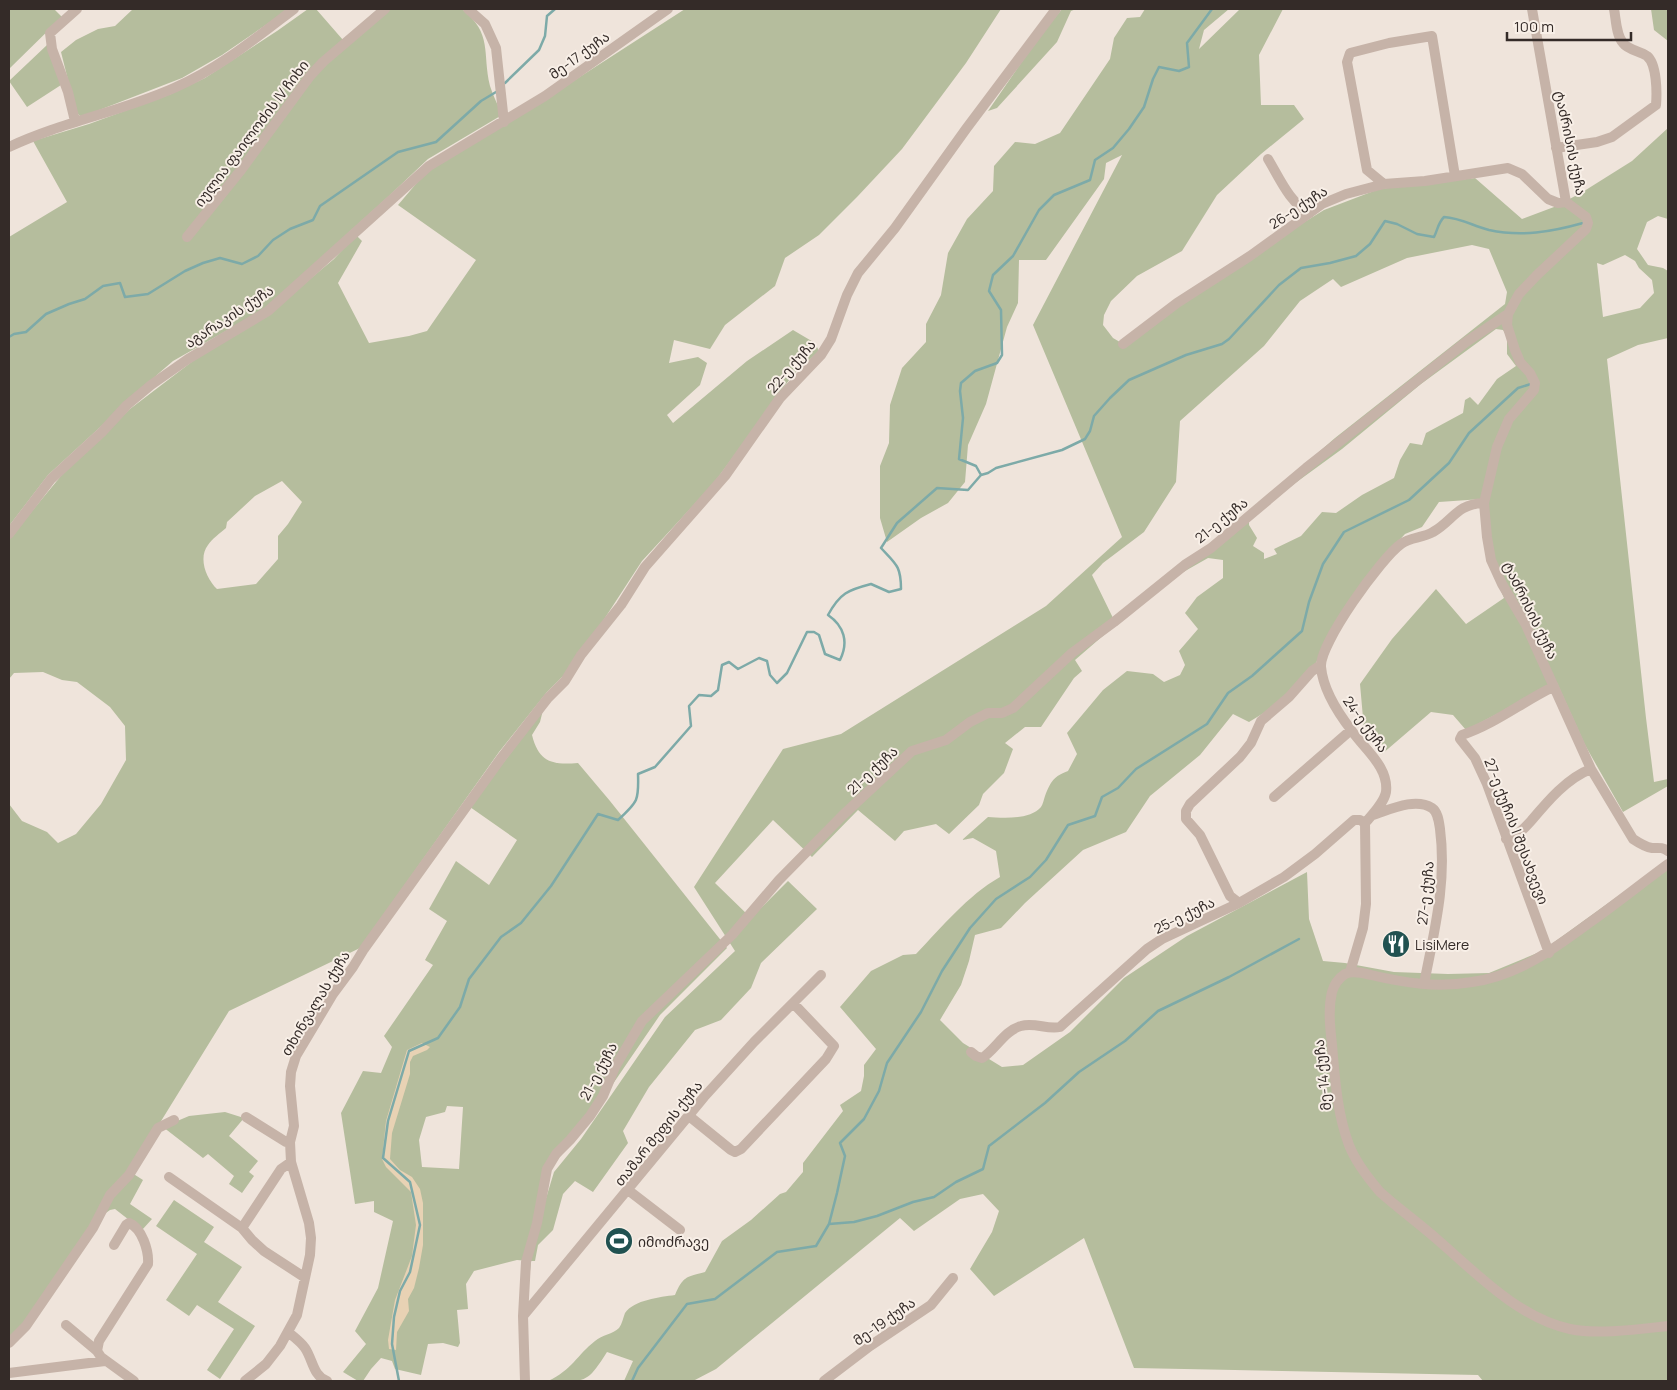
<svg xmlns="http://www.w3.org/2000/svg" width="1677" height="1390" font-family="Manrope,'Noto Sans Georgian',sans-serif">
	<rect width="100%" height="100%" fill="#efe4db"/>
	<path fill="#b5bd9d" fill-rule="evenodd" d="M9,9H54L62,17L9,69Z
		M133,9H289L222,55L182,78L89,114L80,116L76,112L61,52L76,40L98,29L115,26Z
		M308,9H316L343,40L378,9H462C493,34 482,52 490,86C493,96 498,105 502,115L428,159L390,195L265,309L173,361L158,374L48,475L9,526V237L67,202L33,141L89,124L171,94L205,78L277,31Z
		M685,9H1001L966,63L902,149L857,197L819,235L785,258L775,286L725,325L710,349L674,340L669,363L698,357L707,363L700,385L667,415L673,423L747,361L793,330L815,343L819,351L792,376L714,483L642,561L601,624L565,674L547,692L499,752L360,948L229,1011L129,1173L23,1326L9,1340V804L22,821L47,832L58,843L76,834L101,804L126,760L125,726L110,707L77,682L62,680L43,672L14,673L9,679V539L70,465L130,409L206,351L268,314L334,259L356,235L362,241L338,283L369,343L409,336L427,331L476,260L398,205L427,171L527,111ZM282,481L302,502L288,524L278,536V559L256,584L217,589C206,578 198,558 208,545C212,539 220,533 226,528L227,522L255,496Z
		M1062,9H1076L1071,11L1057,42L997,108L988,111L1039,37Z
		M1145,9H1229L1204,30L1199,49L1240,9H1283L1259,55L1261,105H1294L1304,119L1261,154L1217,195L1182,251L1137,276L1111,301L1104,315L1103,325L1113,338L1125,345L1230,268L1324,210L1379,189L1475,178L1522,219L1554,207L1581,193L1632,161L1668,128V219L1658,216L1647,222L1637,249L1648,265L1663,268L1668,271V338L1638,345L1607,359L1646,718L1654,782L1668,779V786L1623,812L1585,745L1557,683L1466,730L1453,715L1431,712L1382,754L1364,729L1360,684L1392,639L1436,589L1466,624L1504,598L1488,560L1483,519L1482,499L1439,502L1422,527L1405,534L1365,578L1338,617L1320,656L1308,676L1285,700L1249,722L1233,714L1200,755L1150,796L1126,832L1083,850L1025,903L1001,928L975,935L969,961L961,985L940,1020L963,1043L1002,1067L1023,1065L1070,1032L1124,978L1187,936L1307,872L1309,919L1323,961L1345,963L1394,972L1448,974L1489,973L1542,951L1668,860V1381H1483L1478,1375L1134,1368L1084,1238L994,1296L970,1269L992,1232L999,1211L983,1194L960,1199L914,1231L900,1218L716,1369L693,1381H624L633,1361L607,1352C586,1385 586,1381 548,1381C572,1370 577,1355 595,1341C602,1335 613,1334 619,1328C622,1324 623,1318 625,1313C634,1300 660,1297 675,1295C683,1277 685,1277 705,1272L722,1241L751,1220L780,1194L786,1192L803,1172V1163L843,1111L840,1105L861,1091L864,1076V1065L876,1049L840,1007L871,971L903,955L916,954C943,926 967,896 1000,877L996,851L973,838L962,840L988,817C1003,818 1030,820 1041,807C1043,804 1044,799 1045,796C1051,781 1054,776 1068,771L1077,754L1067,733L1103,690L1127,671L1153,674L1164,682L1180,675L1185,665L1179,651L1198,629L1185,613L1197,597L1223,578V560L1208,558L1164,583L1075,660L1082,671L1074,678L1041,727H1025L1005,743L1013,749L1004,773L983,794L979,805L949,834L936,824L904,831L895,841L858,810L812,857L773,820L715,883L751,918L788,881L817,909L761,963L751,988L721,1020L695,1030L649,1087L623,1131L628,1143L593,1192L575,1181L563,1194L553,1230L538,1245L535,1261H531L527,1303V1381L526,1308L529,1261L517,1260L474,1271L466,1284L468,1309L457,1310L460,1343L458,1347L443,1343L428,1344L421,1375L395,1369L392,1361L381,1358L371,1369L363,1381H358L343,1372L366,1344L355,1331L378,1288L393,1221L374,1212V1201L355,1204L341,1113L363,1071L381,1073L392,1047L384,1036L433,965L425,960L447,921L429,909L456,861L489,885L517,840L470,807L543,710L540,722L532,735C539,763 553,765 578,763L610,801L727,948L660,1015L578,1135L549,1170L544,1205L554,1172L581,1139L665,1017L735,951L694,887L783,749L841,734L1046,606L1122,537L1033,325L1122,155L1106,163L1104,179L1046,260H1019L1018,303L1007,327L986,404L968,445L965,482L948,503L921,518L887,542L880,518V466L889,443L890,405L902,368L926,342V324L941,295L948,253L967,219L993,191L994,166L1015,142L1035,144L1060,133L1110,59L1114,38L1127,18L1140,17ZM1472,245L1489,249L1507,292L1505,304L1335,438L1212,545L1179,566L1113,618L1092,575L1103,563L1144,532L1176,482L1180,421L1264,346L1300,301L1333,279L1341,287L1407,258ZM1625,255L1635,261L1639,268L1652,280L1654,293L1640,308L1603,317L1597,263L1603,265ZM1496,329L1503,330L1507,337V354L1516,366L1497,379L1478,405L1470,397L1465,400L1463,413L1426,433L1422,445L1410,443L1400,460L1394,478L1362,495L1336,513L1322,512L1301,536L1274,549L1277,554L1264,559V553L1253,546L1257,538L1249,525V519L1283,492L1342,449L1421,384ZM447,1106L463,1107L459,1169L422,1167L419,1140L426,1117L445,1112Z
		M1651,9H1668V41L1654,30Z
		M47,45L61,85L27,107L9,81Z
		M225,1112L244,1118L229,1136L258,1161L249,1172L254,1176L242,1193L229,1184L234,1176L208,1154L203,1158L163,1127L189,1116Z
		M132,1173L143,1180L130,1204L152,1219L142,1230L115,1209L110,1210L103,1215V1210Z
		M174,1200L214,1227L204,1242L242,1267L218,1302L255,1326L220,1379L207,1370L234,1329L197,1305L189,1316L166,1300L197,1254L156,1226Z"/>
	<path fill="#e8d2b4" d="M422,1043L430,1047L427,1050L413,1056L410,1062V1074L392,1133L390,1159L400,1170L412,1177L420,1189L423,1203V1245L419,1268L414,1288L408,1299L409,1311L397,1332L396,1350L389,1349L388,1340L395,1300L412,1256L416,1225L411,1192L386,1167L382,1159L386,1121L407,1050Z"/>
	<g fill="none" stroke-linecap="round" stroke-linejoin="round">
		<path stroke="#7daaa8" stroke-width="2.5" d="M505,83L539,50L545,36L547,16L555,9
			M9,337L14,334L26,332L46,314L69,304L85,299L103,286L120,283L125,297L148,294L185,271L203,263L220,258L242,264L258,256L273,240L290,229L313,220L320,206L398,152L436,142L481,101L496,92
			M981,475L988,473L996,468L1062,450L1085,439L1090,431L1094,416L1110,398L1129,380L1186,355L1222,344L1229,339L1279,285L1301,268L1330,263L1356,256L1370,244L1385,221L1397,224L1417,234L1434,237C1438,229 1438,223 1444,217C1461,218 1473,226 1489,230C1521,237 1551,232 1583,223
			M829,1224L854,1222L877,1216L913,1202L934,1197L956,1182L983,1169L989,1146L1045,1103L1079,1072L1125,1041L1158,1011L1229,977L1299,939
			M399,1381L392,1344L394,1317L400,1291L410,1272L420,1225L410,1182L383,1158L388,1121L409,1051L438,1038L460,1007L469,979L501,937L521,923L551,886L598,814L618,820C638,802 639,800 638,774L655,767L691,726L689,706L699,695L711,696L718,690L722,665L729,662L738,669L759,658L767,661L770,675L777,683L787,673L807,632H814L819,635L825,654L840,660C849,642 844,626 828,615C840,593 848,590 871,584L889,592L901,589C901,566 896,564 881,548L897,523L937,488L968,490L981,475L976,466L959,459L963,418L960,391L961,383L975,371L997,363L1002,355L1001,310L989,291L993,275L1013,256L1039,210L1054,195L1090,180L1095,160L1113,148L1129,129L1144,107L1153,79L1159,67L1179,71L1189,67L1187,43L1212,9
			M632,1381L638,1368L687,1304L715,1299L777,1252L816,1246L829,1224L837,1193L845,1156L840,1143L864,1119L879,1091L887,1063L921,1012L942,971L970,928L996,899L1030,877L1046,860L1068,825L1095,816L1102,797L1118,788L1136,769L1207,724L1228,693L1252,676L1302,631L1309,602L1323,564L1344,532L1409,500L1449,463L1469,433L1518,388L1531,384"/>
		<path stroke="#c6b3a8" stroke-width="10" d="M468,9L485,24L496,48L504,122
			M1532,9L1566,202L1586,217L1588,223L1586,229L1537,275L1519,294L1508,314L1507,325L1515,350L1520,362L1530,373L1535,383L1534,390L1528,397L1509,419L1497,447L1484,503L1487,537L1491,560L1502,584L1526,625L1591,769L1633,839C1639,843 1645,847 1652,848C1659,848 1662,847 1668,851
			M75,121L68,92L52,49L50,33L77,9
			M9,147C62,122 120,112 174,88C218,69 256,38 294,9
			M1556,148L1597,142L1612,137L1656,105C1657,93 1657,64 1647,56C1640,51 1628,50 1623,43C1616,35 1616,19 1614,9
			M1268,159C1279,177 1290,204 1310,213
			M1384,184L1367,170L1347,62L1350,53L1389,43L1432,36L1455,176
			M187,237L241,170L310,76L323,62L385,9
			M1123,344L1177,303L1250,256L1322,204L1346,194L1384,184L1425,181L1508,168L1522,174L1548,199L1558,203L1566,202
			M9,534L51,479L102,432L127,405L151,385L188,359L268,311L429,166L545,96L668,9
			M1274,797L1351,730
			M1373,815C1389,810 1415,797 1432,808C1438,812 1439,822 1440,829C1447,883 1434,932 1424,984
			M1506,839C1518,835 1523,830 1531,821C1547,802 1567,778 1591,769
			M1668,864C1642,883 1616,904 1589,923C1554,949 1517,976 1472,982C1437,988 1405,983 1371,975C1363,973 1353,970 1345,974C1339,978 1334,985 1332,992C1328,1009 1330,1027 1332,1045C1335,1079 1337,1113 1349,1145C1356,1163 1368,1178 1380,1192C1399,1209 1420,1224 1439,1241C1477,1274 1519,1318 1570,1329C1597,1335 1640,1329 1668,1326
			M1239,903L1230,896L1200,835L1186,819V811L1190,804L1240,757L1251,743L1261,721L1289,697L1312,671L1321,665
			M1549,953L1487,784L1475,758L1460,739L1462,735C1495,724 1522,702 1553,687
			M1350,972L1363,928L1366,904L1365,823C1372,815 1384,803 1386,792C1389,767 1365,750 1352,731C1338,713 1323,690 1321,667C1319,644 1382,557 1401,544C1410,537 1423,538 1433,532C1453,521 1456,504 1484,503
			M971,1052L976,1056L982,1058C995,1050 1005,1030 1021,1026C1035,1022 1047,1030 1060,1027L1147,949L1162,939L1239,903L1284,877L1315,854L1354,820H1360L1365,823
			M689,1116L731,1150L735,1152L741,1149L826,1059L834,1046L793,1003
			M246,1117L286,1142H290
			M169,1177L242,1228L252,1240L264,1251L304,1277
			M628,1190L680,1230
			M242,1228L281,1169L291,1162
			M114,1245L126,1225L129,1223C142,1228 149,1251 148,1264L99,1341L97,1351L101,1357L134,1381
			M523,1316L704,1097L754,1042L821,975
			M66,1325L97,1351
			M288,1332C294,1337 301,1342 305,1348C313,1360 313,1376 327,1381
			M9,1343L26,1326L93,1228L110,1195L129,1175L158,1128L174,1120
			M9,1373L105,1361
			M245,1381L266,1364L280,1346L297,1315L310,1255L311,1238L309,1223L291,1162L290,1142L294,1126L290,1086L291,1072L296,1056L333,994L353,967L364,949L502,757L548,698L565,681L581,655L621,605L645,567L725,476L780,398L821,355L831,339L847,295L858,273L895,228L966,129L1056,9
			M525,1381L523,1316L526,1262L537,1223L547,1169L556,1154L570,1140L590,1116L603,1096L615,1067L642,1021L732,935L779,880L843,815L912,751L946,740L970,722L988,713H1002L1013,708L1072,653L1114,622L1186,564L1211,548L1306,468L1466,342L1508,314
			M824,1381L870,1346L931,1305L953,1278"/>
	</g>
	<defs>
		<symbol id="restaurant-disc" viewBox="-11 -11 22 22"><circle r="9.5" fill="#215251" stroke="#f8efe7"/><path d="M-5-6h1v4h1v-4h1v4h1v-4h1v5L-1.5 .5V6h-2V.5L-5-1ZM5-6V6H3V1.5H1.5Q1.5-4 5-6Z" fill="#fff"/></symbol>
		<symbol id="stadium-disc" viewBox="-11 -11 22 22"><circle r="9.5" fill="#215251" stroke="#f8efe7"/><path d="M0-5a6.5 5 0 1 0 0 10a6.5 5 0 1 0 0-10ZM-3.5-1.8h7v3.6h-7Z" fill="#fff"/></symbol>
	</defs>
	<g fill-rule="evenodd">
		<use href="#restaurant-disc" x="1380" y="928" width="32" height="32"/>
		<use href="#stadium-disc" x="603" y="1225" width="32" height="32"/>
	</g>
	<g text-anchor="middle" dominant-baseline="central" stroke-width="4" stroke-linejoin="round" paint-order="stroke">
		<g font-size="14" fill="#342b28" stroke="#f8efe7">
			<text transform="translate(579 55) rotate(-36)">მე-17 ქუჩა</text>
			<text transform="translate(251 133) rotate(-53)">იულია ფაილოძის IV ჩიხი</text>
			<text transform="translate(1571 143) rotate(78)">ტაძრისის ქუჩა</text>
			<text transform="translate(1298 207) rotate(-33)">26-ე ქუჩა</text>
			<text transform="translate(229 316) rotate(-33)">აგარაკის ქუჩა</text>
			<text transform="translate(791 366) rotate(-49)">22-ე ქუჩა</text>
			<text transform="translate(1221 520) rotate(-39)">21-ე ქუჩა</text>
			<text transform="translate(1531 610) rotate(64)">ტაძრისის ქუჩა</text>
			<text transform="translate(1366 724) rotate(54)">24-ე ქუჩა</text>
			<text transform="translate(872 770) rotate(-43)">21-ე ქუჩა</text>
			<text transform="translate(1517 831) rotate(69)">27-ე ქუჩის I შესახვევი</text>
			<text transform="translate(1425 893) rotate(-84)">27-ე ქუჩა</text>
			<text transform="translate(1184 915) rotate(-26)">25-ე ქუჩა</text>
			<text transform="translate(315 1003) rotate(-59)">თხინვალას ქუჩა</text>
			<text transform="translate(598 1071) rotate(-62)">21-ე ქუჩა</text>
			<text transform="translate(1322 1075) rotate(-96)">მე-14 ქუჩა</text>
			<text transform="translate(658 1133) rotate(-51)">თამარ მეფის ქუჩა</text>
			<text transform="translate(884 1321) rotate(-35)">მე-19 ქუჩა</text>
		</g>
		<g font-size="14" fill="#342b28" stroke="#f8efe7" text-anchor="start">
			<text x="1415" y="944">LisiMere</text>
			<text x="638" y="1241">იმოძრავე</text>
		</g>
	</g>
	<rect width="1677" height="1390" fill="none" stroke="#342b28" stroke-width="20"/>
	<path d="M1507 32v8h124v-8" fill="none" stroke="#342b28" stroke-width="2.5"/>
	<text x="1514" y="32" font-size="15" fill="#342b28" stroke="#f8efe7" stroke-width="4" paint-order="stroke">100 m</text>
</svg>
